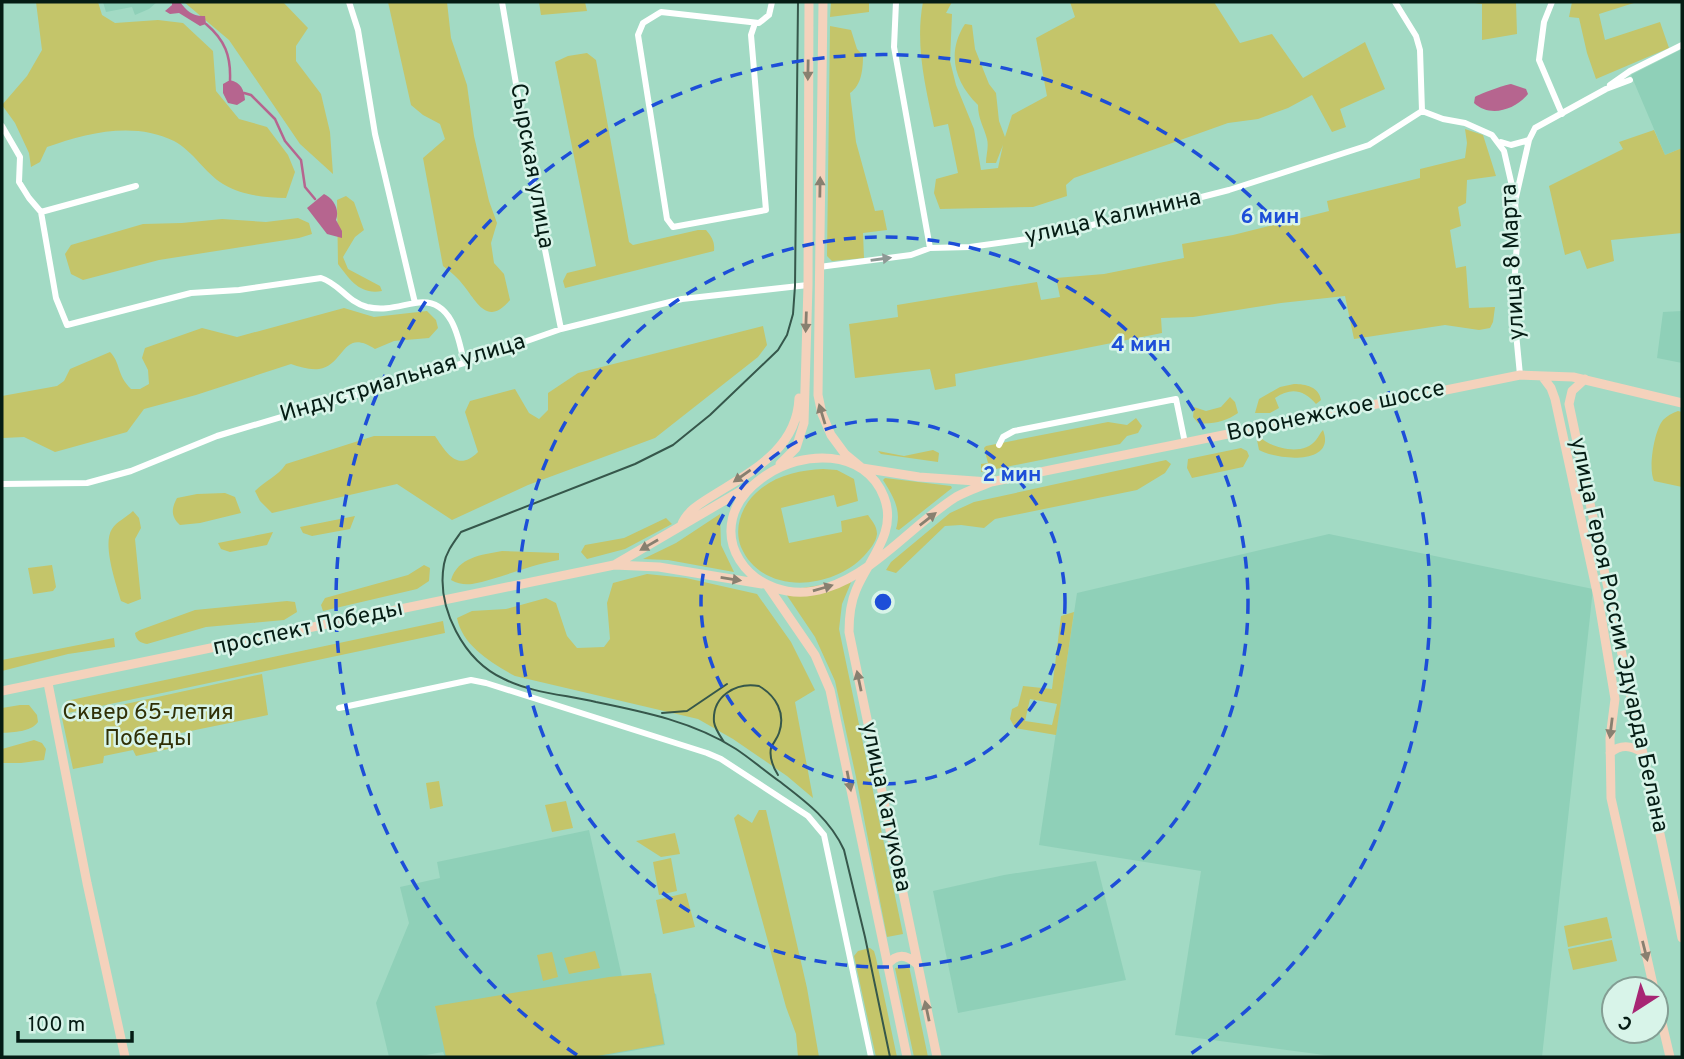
<svg xmlns="http://www.w3.org/2000/svg" width="1684" height="1059" viewBox="0 0 1684 1059" font-family="Overpass,sans-serif">
<style>
.built{fill:#8fd0b8}
.green{fill:#c4c56a;fill-rule:evenodd}
.water{fill:#b6658f}
.lines{fill:none;stroke-linecap:round;stroke-linejoin:round}
.stream{stroke:#b6658f;stroke-width:2.5}
.street{stroke:#fff;stroke-width:6}
.secondary{stroke:#f4d2bc;stroke-width:9}
.tram{stroke:#36574b;stroke-width:2}
.oneway{fill:#888070}
.oneway2{fill:#8e9995}
.ring{fill:none;stroke:#1d4ed8;stroke-width:3.5;stroke-dasharray:12 9}
.labels{text-anchor:middle;dominant-baseline:central;stroke-width:5;stroke-linejoin:round;paint-order:stroke}
.street-label{font-size:23px;fill:#051c14;stroke:#d8f4e9}
.park-label{font-size:23px;fill:#303007;stroke:#d8f4e9}
.centre{fill:#1d4ed8;stroke:#d8f4e9;stroke-width:3.5}
.ring-label{font-size:21px;text-anchor:middle;font-weight:bold;fill:#1d4ed8;stroke:#d8f4e9;stroke-width:5;stroke-linejoin:round;paint-order:stroke}
</style>
<rect width="100%" height="100%" fill="#a2dac4"/>
<path class="built" d="M103 2H157L149 9 135 15 132 7 106 12Z
M1682 49V148L1665 155 1631 75Z
M1682 311V363L1657 358 1663 312Z
M1329 534 1593 589 1542 1057H1339L1175 1035 1201 871 1039 845 1077 593Z
M589 830 622 977 656 994 665 1045 597 1057H445L443 1052 415 1057H389L376 1003 409 923 400 887 440 878 437 862Z
M1096 861 1126 980 958 1013 933 891 1004 875Z"/>
<path class="green" d="M36 2H98L102 15 115 23 158 20 183 23 213 51 216 91 239 119 267 127 288 155 295 172 286 198C264 197 243 196 223 184 205 173 193 151 174 141 134 121 86 133 47 147L40 162 31 167 29 153 15 123 2 105 27 76 42 50Z
M184 2H283L308 28 296 46V61L321 94 330 132 333 174 300 144 229 40Z
M388 2H447L451 38 467 85 474 136 489 201 497 223 491 243 494 263 504 274 510 300C488 326 478 304 464 286 458 278 451 272 443 266L423 158 445 139 440 124 423 115 411 105Z
M539 2H585L587 11 541 15Z
M831 2H869V12L830 17Z
M923 2H952L946 13 952 14 950 61 956 85 974 129 981 170 998 168 1003 145 996 163H986C986 155 989 147 987 139 984 127 978 119 978 105 955 83 946 53 965 24L972 25 975 49 989 84 996 93 999 121 1005 137 1012 115 1047 96 1036 38 1075 17 1070 2H1214L1240 43 1272 34 1303 78 1365 42 1385 89 1340 109 1346 127 1332 132 1312 95 1288 108 1258 119 1228 123 1074 178 1066 185 1067 196 1033 207 940 209 934 193 936 179 958 173 948 124 934 127C925 85 915 44 923 2Z
M1468 2H1516L1517 34 1482 40V4Z
M1572 2H1637L1599 14 1605 40 1660 22 1669 48 1596 79 1587 53 1579 18 1569 17Z
M830 26 851 30 857 49 863 55C863 68 862 85 850 93L856 142 875 211 883 210 887 230 863 233 864 258 832 261 827 256Z
M587 53 596 60 629 242 633 245 698 230H706C712 237 715 242 714 251L565 288 563 281 567 273 596 266 555 62 568 56Z
M1465 129 1483 135 1496 176 1467 180 1466 203 1458 207 1461 226 1450 230 1456 268 1466 266 1469 308 1495 307 1493 322 1490 328 1479 330 1445 325 1354 339 1345 296 1281 303 1193 317 1161 318 1162 333 955 374 956 386 935 390 930 369 855 378 849 324 898 317 897 305 1037 282 1041 300 1060 297 1056 278 1104 274 1184 258 1182 244 1233 235 1329 211 1327 201 1420 178V169L1465 158 1467 143Z
M1654 130 1665 155 1682 148V233L1611 240 1614 261 1587 269 1580 250 1565 255 1549 186 1623 149 1619 142Z
M346 196 354 202 364 230 355 237 343 257 348 269 380 286 382 291C360 295 350 280 338 264L337 200Z
M298 218 309 223 312 234 299 238 159 260 83 280 71 274 65 254 71 245 143 224 182 223 222 219 266 222Z
M344 308 374 317 427 311 436 320 438 328 429 338 394 341 375 349C342 327 345 365 319 369 309 370 300 367 291 364L196 395 144 409 127 432 55 452 24 437 3 438 2 396 57 386 64 381 70 369 110 352C121 363 116 374 131 389H140L149 384 148 370 142 358 145 348 202 328 237 337Z
M763 326 767 345 758 357 655 438 528 485 452 520 397 484 272 513 260 501 255 491C266 480 277 477 286 464L374 436H435C447 454 458 472 478 452L465 412 470 401 515 389 529 413 539 419 548 410V393L578 373Z
M1294 384C1306 384 1319 387 1321 400L1316 404C1304 390 1291 387 1275 398L1279 408 1270 413H1255L1259 399 1280 387Z
M1230 397 1235 402 1238 413C1227 421 1211 425 1198 423L1193 417 1194 407 1206 411 1221 407Z
M1678 411 1682 412V487L1654 481C1648 469 1654 431 1663 420 1667 416 1672 413 1678 411Z
M1136 418 1142 426 1138 433 1127 436 1120 444 981 472V464L988 463 984 448 986 446 1108 422 1127 425Z
M1323 430C1337 466 1276 460 1259 450L1257 440 1262 439C1275 449 1304 456 1316 440 1319 436 1320 433 1323 430Z
M1241 448 1247 451 1249 456 1243 467 1192 478 1187 468 1188 459Z
M933 450 939 453 938 462 881 454 878 451 904 456Z
M1166 460 1171 464 1165 473 1137 490 995 519 984 528 961 525 945 526 896 573 886 570 891 562 950 513 974 502Z
M823 469 837 470 854 479 858 501 837 507 834 495 781 508 789 543 842 532 841 521 868 515C872 521 877 526 877 534 876 543 869 550 864 556 832 590 762 596 741 547 735 532 739 515 748 502 765 478 796 470 823 469Z
M885 478 951 486 952 488 899 530 896 529C902 510 893 496 883 480Z
M225 493 235 497 241 513 200 523 180 525C171 517 171 509 177 498L197 494Z
M133 511 139 518 141 528 135 539 141 599 128 604 121 601C116 584 102 544 112 529 116 522 127 517 133 511Z
M720 514 721 545 734 572 668 560 643 559 676 543Z
M355 516 350 529 312 536 303 533 300 527Z
M666 518 672 524 625 549 587 559 581 552 585 545 624 538Z
M273 532 267 545 230 552 221 549 218 543Z
M502 551 559 553V560C529 565 502 578 472 584 465 585 458 584 451 580 458 557 481 555 502 551Z
M52 565 56 587 53 591 33 594 28 568Z
M424 565 430 568 429 581 417 589 323 611 321 605 325 598 408 575Z
M647 574 686 578 757 594 791 642 815 690 795 702 813 798 787 776 733 739 698 719 515 676C491 663 462 645 457 618L472 611 506 609 546 598 556 603 567 636 577 648 604 647 610 639 607 603 613 583Z
M852 580 842 604 839 629 903 934 887 937 856 777 835 681 815 637 784 591Z
M287 601 295 602 297 612 284 620 206 627 147 644C140 643 136 640 135 633L140 630 195 610Z
M1074 612 1056 735 1015 728 1010 719 1012 709 1018 706 1023 686 1052 689 1061 616ZM1030 699 1057 704 1052 725 1025 721Z
M443 621 445 633 68 713 66 701Z
M114 638 115 647 68 654 2 671V660Z
M262 674 268 715 176 734 177 743 173 748 136 756 133 750 104 756 103 763 73 769 62 718Z
M20 705H29L37 715 38 722C31 732 14 732 2 733V708Z
M34 740 42 743 46 749 44 760 21 763H2V749Z
M439 781 443 806 430 809 426 783Z
M566 801 573 828 552 832 545 805Z
M759 810H766L807 988 819 1057H798L796 1034 786 1007 734 818 738 814 752 823Z
M675 833 680 854 661 857 636 841Z
M671 858 677 891 659 895 653 862Z
M686 893 695 927 663 934 656 900Z
M1607 917 1612 938 1568 947 1564 926Z
M1612 940 1617 961 1573 970 1568 949Z
M870 948 874 951 876 958 897 1057H876L854 956 858 951Z
M595 951 600 968 569 974 564 958Z
M552 952 558 977 543 981 537 955Z
M909 966 928 1057H914L895 968Z
M651 973 664 1044 592 1057H446L435 1006 609 977Z"/>
<path class="water" d="M172 2H180C187 11 193 17 205 16L206 24 200 26 179 13 170 14 165 11 172 5Z
M230 80C241 83 244 89 245 100L237 105 228 103 223 93V84Z
M1511 84 1526 89 1528 94C1515 110 1490 118 1474 103L1475 97C1480 94 1504 85 1511 84Z
M324 194C333 198 340 209 336 220L342 231V238L327 234 307 208Z"/>
<g class="lines">
<path class="stream" d="M206 24C225 40 231 56 230 80
M244 93 251 95 275 119 285 141 301 160 305 187 315 199"/>
<path class="street" d="M349 2 358 30 375 134 415 303
M502 2 541 230 561 329
M896 2 894 47 930 248
M1395 2 1416 36 1420 50 1422 111 1443 119 1465 123 1492 135 1504 151 1515 199 1517 243 1513 302 1520 375
M1552 2 1544 22 1539 60 1562 114
M755 23 751 35 766 210 673 227 667 219 638 35 643 23 661 12 759 23 769 15 772 2
M1610 85 1630 71 1682 45
M2 126 20 157 19 182 29 198 41 212
M1501 142 1511 145 1529 140
M136 186 41 212 56 298 67 325 191 293 239 290 321 278C340 284 346 301 367 307 385 311 398 306 415 303 451 296 459 337 464 363
M1516 197 1529 140 1535 128 1606 89 1630 80
M819 267 911 255 930 248 970 247 1049 236 1229 190 1369 145 1422 111
M999 445 1003 437 1014 431 1176 399 1185 443
M2 484 87 483 131 471 217 436 464 363 561 329 682 299 808 285
M339 708 471 680 486 683 707 753 721 759 808 816 824 835 871 1057"/>
<path class="secondary" d="M823 2 818 395 822 414 831 435 845 454 862 468 919 477 989 482
M1542 376 1551 388 1555 399 1598 597 1615 699 1610 738 1611 798 1654 989
M1585 379 1572 391 1569 404 1682 938
M780 464 796 448 804 423 808 285 809 2
M681 526C686 512 699 504 712 496 750 472 797 450 799 398
M616 564 746 488
M767 585 815 655 830 690 907 1057
M48 683 87 883 125 1057
M2 691 614 565 659 567 762 584
M1610 753C1621 744 1631 745 1643 753
M887 965C897 953 906 954 917 964
M1656 998 1670 1057
M937 1057 849 632C849 617 850 604 856 590 868 560 898 533 884 497 865 448 802 450 765 476 690 527 752 612 826 588 875 573 913 524 956 497 967 491 979 487 991 482L1520 375 1573 377 1682 403"/>
<path class="tram" d="M798 2 795 286 793 314 787 335 778 350 710 415 673 445 635 464 461 532C454 542 446 552 444 564 436 608 464 661 504 679 531 693 567 695 596 702 645 712 694 722 736 749 751 759 765 771 779 781 805 801 830 819 844 850L865 937 890 1057
M662 713 687 711 727 684
M724 742C720 736 715 729 714 722 712 696 736 682 759 686 776 696 786 713 779 733 777 739 773 743 771 748 769 758 773 767 778 775"/>
</g>
<defs><path id="oneway-solid" d="M-6-.8H1V-3.2L6.5 0L1 3.2V.8H-6Z" transform="scale(1.75)"/></defs>
<g class="oneway">
<use href="#oneway-solid" transform="translate(808 70) rotate(91)"/>
<use href="#oneway-solid" transform="translate(820 187) rotate(-89)"/>
<use href="#oneway-solid" transform="translate(806 322) rotate(92)"/>
<use href="#oneway-solid" transform="translate(822 414) rotate(-107)"/>
<use href="#oneway-solid" transform="translate(742 476) rotate(145)"/>
<use href="#oneway-solid" transform="translate(928 519) rotate(-38)"/>
<use href="#oneway-solid" transform="translate(649 545) rotate(150)"/>
<use href="#oneway-solid" transform="translate(731 579) rotate(9)"/>
<use href="#oneway-solid" transform="translate(823 588) rotate(-16)"/>
<use href="#oneway-solid" transform="translate(859 681) rotate(-102)"/>
<use href="#oneway-solid" transform="translate(1611 728) rotate(97)"/>
<use href="#oneway-solid" transform="translate(849 781) rotate(79)"/>
<use href="#oneway-solid" transform="translate(1645 951) rotate(76)"/>
<use href="#oneway-solid" transform="translate(927 1011) rotate(-102)"/>
</g>
<use class="oneway2" href="#oneway-solid" transform="translate(881 259) rotate(-8)"/>
<g class="ring">
<circle cx="883" cy="602" r="182"/>
<circle cx="883" cy="602" r="365"/>
<path d="M577 1055A547 547 0 1 1 1189 1055"/>
</g>
<g class="labels">
<g class="street-label">
<text transform="translate(531 166) rotate(80)">Сырская улица</text>
<text transform="translate(1113 218) rotate(-13)">улица Калинина</text>
<text transform="translate(1514 262) rotate(-93)">улица 8 Марта</text>
<text transform="translate(403 379) rotate(-17)">Индустриальная улица</text>
<text transform="translate(1336 412) rotate(-12)">Воронежское шоссе</text>
<text transform="translate(308 629) rotate(-12)">проспект Победы</text>
<text transform="translate(1618 635) rotate(78)">улица Героя России Эдуарда Белана</text>
<text transform="translate(885 807) rotate(78)">улица Катукова</text>
</g>
<g class="park-label">
<text x="148" y="713">Сквер 65-летия<tspan x="148" dy="26">Победы</tspan></text>
</g>
</g>
<circle cx="883" cy="602" r="10" class="centre"/>
<g class="ring-label">
<text x="1270" y="223">6 мин</text>
<text x="1141" y="351">4 мин</text>
<text x="1012" y="481">2 мин</text>
</g>
<rect width="1684" height="1059" fill="none" stroke="#051c14" stroke-width="7"/>
<g transform="translate(1635 1010) rotate(216)"><circle r="33" fill="#d8f4e9" stroke="#849e94" stroke-width="2"/>
<path d="M0-5L12 26L0 18L-12 26Z" fill="#a72674"/>
<text y="-10" font-size="19" font-weight="bold" text-anchor="middle" fill="#051c14">С</text>
</g>
<path d="M18 1031v10h114v-10" fill="none" stroke="#051c14" stroke-width="3.5"/>
<text x="28" y="1031" font-size="21" fill="#051c14" stroke="#d8f4e9" stroke-width="5" paint-order="stroke">100 m</text>
</svg>
